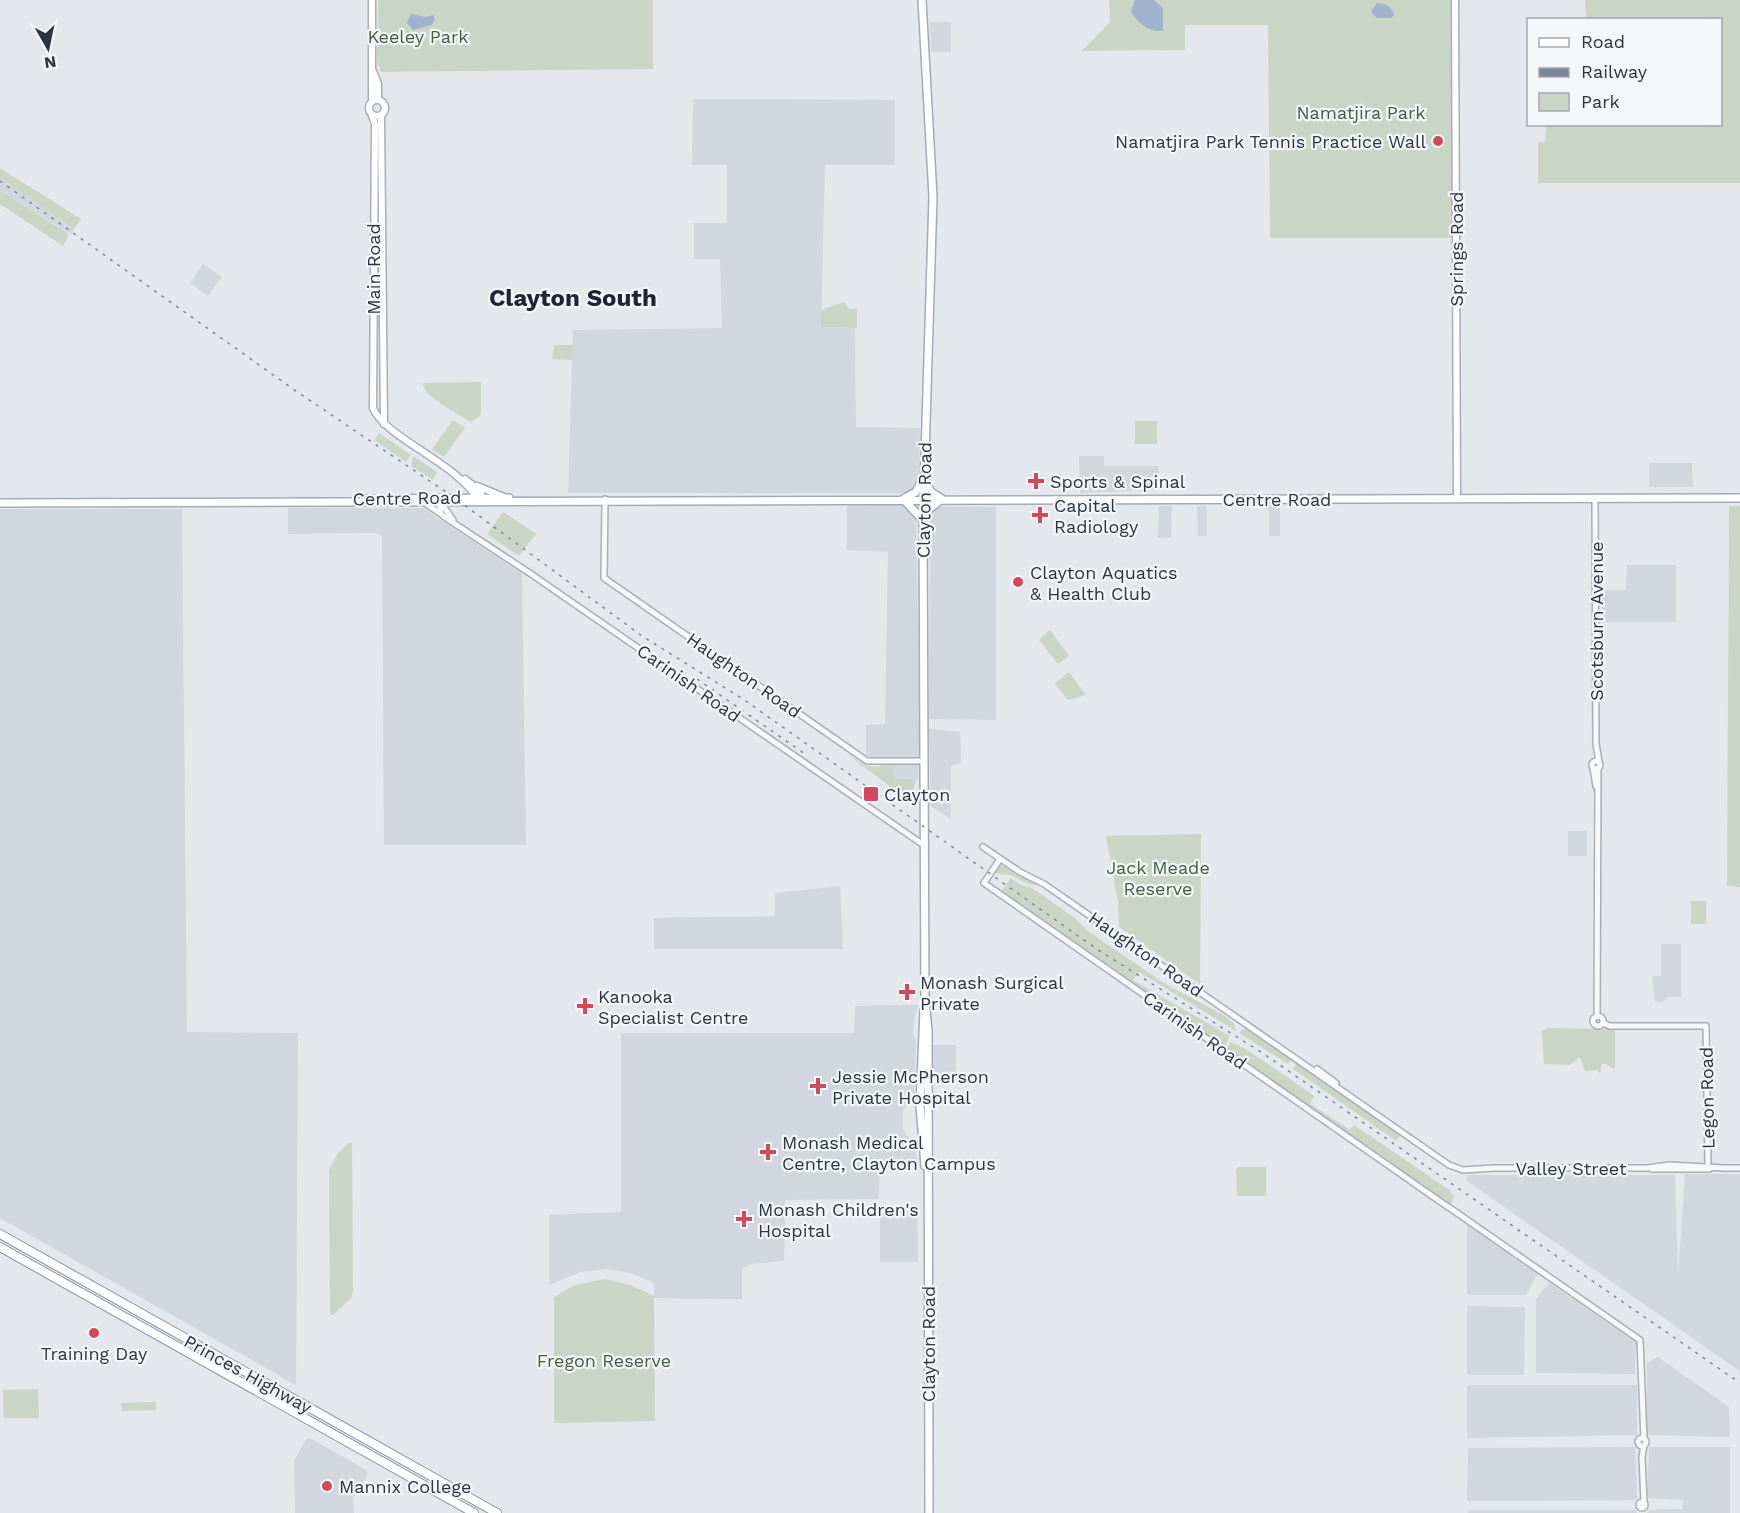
<svg xmlns="http://www.w3.org/2000/svg" width="1740" height="1513" viewBox="0 0 1740 1513" font-family="'Work Sans',sans-serif">
<style>
.built{fill:#d2d6de}
.green{fill:#c9d6c5}
.water{fill:#9fb4cc}
.lines{fill:none;stroke-linecap:round;stroke-linejoin:round}
.tertiary-casing{stroke:#a9aeb7;stroke-width:8}
.secondary-casing{stroke:#a9aeb7;stroke-width:9}
.primary-casing{stroke:#a3abb8;stroke-width:10}
.trunk-casing{stroke:#8b94a3;stroke-width:10}
.tertiary{stroke:#f7f8fa;stroke-width:5}
.secondary{stroke:#fff;stroke-width:6}
.primary{stroke:#fff;stroke-width:7}
.trunk{stroke:#fff;stroke-width:8}
.rail{stroke:#7d8696;stroke-width:1.5;stroke-dasharray:3 6;stroke-linecap:butt}
.poi-dot{fill:#d1495b;stroke:#f4f6f9;stroke-width:2}
.labels{text-anchor:middle;dominant-baseline:central;stroke-width:4.5;stroke-linejoin:round;paint-order:stroke}
.park-label{font-size:18px;fill:#3f6138;stroke:#f4f6f9}
.poi-label{font-size:18px;fill:#2b3445;stroke:#f4f6f9;text-anchor:start}
.street-label{font-size:18px;fill:#2b3445;stroke:#f4f6f9}
.district-label{font-size:24px;font-weight:bold;fill:#1d2536;stroke:#f4f6f9}
</style>
<rect width="100%" height="100%" fill="#e4e7ec"/>
<path class="built" d="M930 22H951V52H931Z
M693 99 895 100V165H825L821 327 855 328 856 427 920 428 919 481 913 489 904 493H568L573 330 722 328 720 259H694V223H727V165H692Z
M0 178 74 229 71 234 0 190Z
M203 264 222 277 208 296 190 283Z
M1079 456H1104V466H1159V490L1080 493Z
M1649 463H1692L1693 487H1649Z
M903 504 907 506 916 518 920 756 917 759 869 757 866 754V725L885 724 888 552 847 550V506Z
M1269 505H1280V536H1269Z
M1159 506H1172L1171 538H1158Z
M1197 506H1207V536H1198Z
M942 507H996V720L929 719 930 517 935 509Z
M288 508H423L522 574 526 845H384L382 536 375 533 288 534Z
M0 509H182L187 1032 298 1033 296 1385 0 1218Z
M1627 565H1676V622H1602V590H1626Z
M929 729 960 732 961 763 951 766V819L931 806Z
M880 764H919L918 779 894 778V767H880Z
M1568 831H1587V856H1568Z
M840 886 843 949H654V918L775 916V893Z
M1661 944H1681V997H1667L1662 1002H1655L1652 976H1661Z
M918 1005 914 1019 913 1034 916 1039 914 1096 911 1104 903 1109V1130L913 1143 919 1165 880 1167 879 1199 785 1200 784 1261 751 1264 742 1269V1299L654 1298V1284L650 1281 631 1273 608 1269 580 1272 549 1285V1215L621 1212V1033H854L855 1006Z
M933 1045H956V1075H933Z
M1685 1174H1740V1371L1467 1181 1466 1175H1675L1678 1276Z
M880 1207 914 1208 917 1211 918 1262H880Z
M1467 1225 1538 1274 1526 1295H1467Z
M1549 1283 1636 1342 1635 1374 1536 1373V1299Z
M1467 1306 1525 1307 1524 1375H1467Z
M1658 1357 1729 1407 1730 1437 1647 1435V1363Z
M1467 1385H1637V1435L1467 1438Z
M310 1438 366 1470 368 1474 353 1498 354 1513H295L294 1461 306 1439Z
M1635 1447 1637 1498 1635 1500 1467 1501 1468 1448Z
M1649 1447H1730V1513H1647L1649 1510 1683 1509V1500L1647 1498Z
M1468 1510H1635L1637 1513H1468Z"/>
<path class="green" d="M378 0H653V69L381 72 377 62Z
M1109 0H1452V238H1270L1268 25H1185V50L1082 51 1110 22Z
M1585 0H1740V183H1538V142H1545L1546 125 1720 124V20L1586 19Z
M0 168 81 219 74 229 0 178Z
M0 190 69 234 63 246 0 204Z
M844 302 849 309H857V328L821 327V310Z
M554 345H573L572 360 552 359Z
M481 382V415L471 422C458 414 423 397 423 383Z
M453 420 465 428 444 457 432 449Z
M1135 421H1157V444H1135Z
M379 433 411 455 406 462 374 440Z
M413 456 437 472 433 480 411 466Z
M1729 506H1740V887L1727 886Z
M503 512 536 534 519 556 487 534Z
M1050 630 1069 656 1058 664 1039 640Z
M1069 672 1086 695 1068 700 1055 683Z
M847 754 867 766 894 767V778L916 779 912 798 908 800Z
M1201 834 1200 984 1119 927 1118 902 1106 836Z
M999 866H1005L1040 884C1022 887 1022 878 1010 875 1003 874 1001 876 995 872Z
M1011 878 1021 885 1032 888 1076 919 1089 932 1164 983 1225 1016 1234 1024 1236 1031 1139 972 1133 980 1230 1036 1224 1048 1001 892Z
M1691 901H1706V924H1691Z
M1243 1024 1292 1058 1288 1064 1239 1033 1245 1028Z
M1547 1028 1615 1029V1070L1606 1064H1602L1600 1074 1598 1070 1585 1071 1580 1057 1569 1065 1544 1064 1542 1031Z
M1231 1042 1246 1049 1314 1096 1310 1104 1350 1130 1354 1125 1451 1191 1449 1192 1455 1196 1451 1201 1453 1203 1449 1204 1226 1049Z
M1297 1061 1402 1134 1396 1141 1293 1069Z
M348 1143H352L353 1291 351 1298 333 1315 330 1314 329 1170 338 1153Z
M1239 1167H1266V1196H1237L1236 1169Z
M605 1279 631 1285 654 1296 655 1421 554 1423V1297L575 1285Z
M38 1389 39 1418H4L3 1390Z
M156 1402V1410L122 1411 121 1403Z"/>
<path class="water" d="M1135 0H1154L1163 8V31C1148 32 1137 23 1131 11Z
M1377 3C1386 4 1392 6 1394 15L1391 18H1377L1371 12Z
M411 14 426 17 433 15 435 19 432 25 413 30 407 23Z"/>
<g class="lines">
<defs>
<path id="tertiary" d="M1595 498 1596 744 1599 762
M443 499 444 507 453 520
M605 499 604 578 867 761H924
M439 500 441 514 446 518 531 574 925 846
M425 503 441 514
M1592 765a4 4 0 1 1 8 0a4 4 0 1 1-8 0Z
M1593 768 1596 786
M983 847 1020 872 1044 884 1449 1165 1463 1170 1494 1168
M1000 859 984 883 1448 1207
M1593 1021a5 5 0 1 1 10 0a5 5 0 1 1-10 0Z
M1597 1017 1598 768
M1603 1023 1610 1026H1706L1708 1167
M1317 1069 1336 1083
M1492 1168H1648L1669 1165 1724 1168
M1721 1168H1740
M1652 1169H1709
M1447 1206 1640 1340 1644 1439
M1638 1442a4 4 0 1 1 8 0a4 4 0 1 1-8 0Z
M1639 1505a3 3 0 1 1 6 0a3 3 0 1 1-6 0Z
M1644 1502 1642 1457 1644 1445"/>
<path id="secondary" d="M1455 0 1457 498
M373 71 378 84V100
M369 108a8 8 0 1 1 16 0a8 8 0 1 1-16 0Z
M372 102V0
M371 113 375 124 373 408C384 437 459 464 478 500
M383 113 381 117 384 424
M465 479 479 490 485 502
M477 486 504 497"/>
<path id="primary" d="M922 0 933 197 923 520 925 1001 928 1030 929 1513
M925 481 931 492 942 499
M905 498 916 492 922 481
M364 499 509 498
M903 499 923 520
M0 503 1740 498
M924 519 928 510 942 499
M924 1010 920 1106 925 1166"/>
<path id="trunk" d="M0 1234 497 1513
M0 1247 474 1513"/>
</defs>
<use href="#tertiary" class="tertiary-casing"/>
<use href="#secondary" class="secondary-casing"/>
<use href="#primary" class="primary-casing"/>
<use href="#trunk" class="trunk-casing"/>
<use href="#tertiary" class="tertiary"/>
<use href="#secondary" class="secondary"/>
<use href="#primary" class="primary"/>
<use href="#trunk" class="trunk"/>
<path class="rail" d="M0 181 293 389 452 496 642 636 743 699 1098 950 1261 1052 1740 1383
M697 679 808 756"/>
</g>
<g class="poi-dot">
<circle cx="1438" cy="141" r="6"/>
<path d="M1033 472h6v6h6v6h-6v6h-6v-6h-6v-6h6z"/>
<path d="M1037 506h6v6h6v6h-6v6h-6v-6h-6v-6h6z"/>
<circle cx="1018" cy="582" r="6"/>
<rect x="863" y="786" width="16" height="16" rx="3"/>
<path d="M904 983h6v6h6v6h-6v6h-6v-6h-6v-6h6z"/>
<path d="M582 997h6v6h6v6h-6v6h-6v-6h-6v-6h6z"/>
<path d="M815 1077h6v6h6v6h-6v6h-6v-6h-6v-6h6z"/>
<path d="M765 1143h6v6h6v6h-6v6h-6v-6h-6v-6h6z"/>
<path d="M741 1210h6v6h6v6h-6v6h-6v-6h-6v-6h6z"/>
<circle cx="94" cy="1333" r="6"/>
<circle cx="327" cy="1486" r="6"/>
</g>
<g class="labels">
<g class="park-label">
<text x="418" y="36">Keeley Park</text>
<text x="1361" y="112">Namatjira Park</text>
<text x="1158" y="867">Jack Meade<tspan x="1158" dy="21">Reserve</tspan></text>
<text x="604" y="1360">Fregon Reserve</text>
</g>
<g class="poi-label">
<text x="1426" y="141" text-anchor="end">Namatjira Park Tennis Practice Wall</text>
<text x="1050" y="481">Sports &amp; Spinal</text>
<text x="1054" y="505">Capital<tspan x="1054" dy="21">Radiology</tspan></text>
<text x="1030" y="572">Clayton Aquatics<tspan x="1030" dy="21">&amp; Health Club</tspan></text>
<text x="884" y="794">Clayton</text>
<text x="920" y="982">Monash Surgical<tspan x="920" dy="21">Private</tspan></text>
<text x="598" y="996">Kanooka<tspan x="598" dy="21">Specialist Centre</tspan></text>
<text x="832" y="1076">Jessie McPherson<tspan x="832" dy="21">Private Hospital</tspan></text>
<text x="782" y="1142">Monash Medical<tspan x="782" dy="21">Centre, Clayton Campus</tspan></text>
<text x="758" y="1209">Monash Children's<tspan x="758" dy="21">Hospital</tspan></text>
<text x="94" y="1353" text-anchor="middle">Training Day</text>
<text x="339" y="1486">Mannix College</text>
</g>
<g class="street-label">
<text transform="translate(1456 249) rotate(-90)">Springs Road</text>
<text transform="translate(373 269) rotate(-90)">Main Road</text>
<text transform="translate(407 498) rotate(-1)">Centre Road</text>
<text x="1277" y="499">Centre Road</text>
<text transform="translate(924 500) rotate(-89)">Clayton Road</text>
<text transform="translate(1596 621) rotate(-90)">Scotsburn Avenue</text>
<text transform="translate(744 675) rotate(35)">Haughton Road</text>
<text transform="translate(689 683) rotate(35)">Carinish Road</text>
<text transform="translate(1146 954) rotate(35)">Haughton Road</text>
<text transform="translate(1195 1030) rotate(35)">Carinish Road</text>
<text transform="translate(1707 1098) rotate(-91)">Legon Road</text>
<text x="1571" y="1168">Valley Street</text>
<text transform="translate(928 1344) rotate(-90)">Clayton Road</text>
<text transform="translate(248 1374) rotate(29)">Princes Highway</text>
</g>
<g class="district-label">
<text x="573" y="298">Clayton South</text>
</g>
</g>
<rect x="1527" y="18" width="195" height="108" fill="#f4f6f9" stroke="#a4a8b1" stroke-width="1.5"/>
<rect x="1539" y="38" width="30" height="9" fill="#ffffff" stroke="#a4a8b1" stroke-width="1.5"/>
<text x="1581" y="48" font-size="18" fill="#2b3445">Road</text>
<rect x="1539" y="68" width="30" height="9" fill="#7d8696" stroke="#a4a8b1" stroke-width="1.5"/>
<text x="1581" y="78" font-size="18" fill="#2b3445">Railway</text>
<rect x="1539" y="93" width="30" height="18" fill="#c9d6c5" stroke="#a4a8b1" stroke-width="1.5"/>
<text x="1581" y="108" font-size="18" fill="#2b3445">Park</text>
<g transform="translate(48 48) rotate(171)" stroke="#f4f6f9" stroke-width="4.5" paint-order="stroke">
<path d="M0-4.5L10 22L0 15L-10 22Z" fill="#2b3445"/>
<text y="-9" font-size="16" font-weight="bold" text-anchor="middle" fill="#2b3445">N</text>
</g>
</svg>
